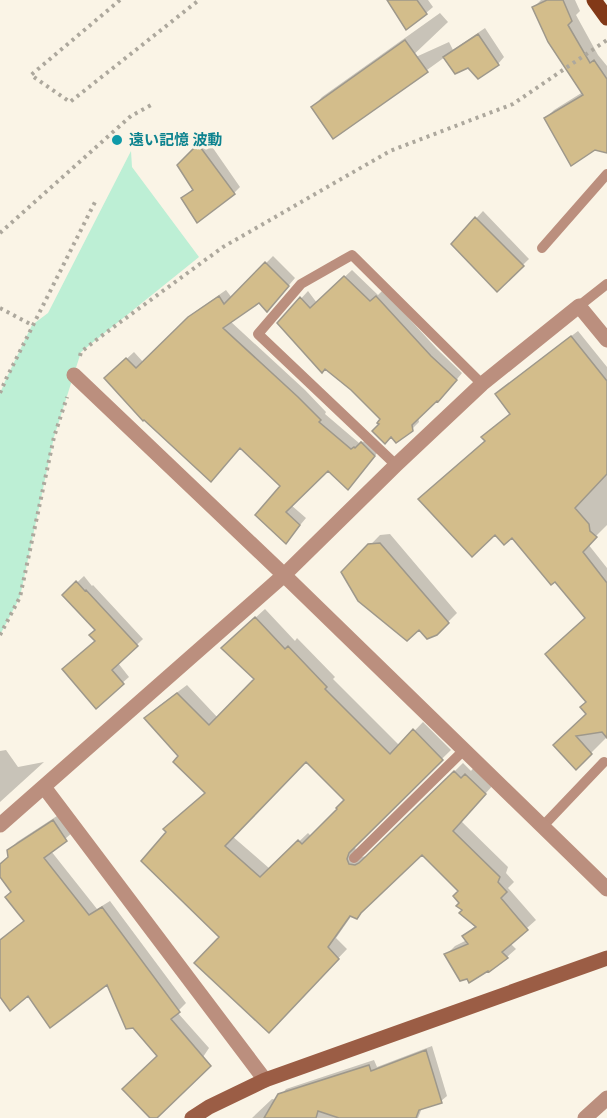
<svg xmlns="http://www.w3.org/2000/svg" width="607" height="1118" viewBox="0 0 607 1118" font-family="'DM Sans','Noto Sans JP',sans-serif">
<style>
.green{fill:#bdefd5}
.shadow{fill:#0003;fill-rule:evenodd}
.building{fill:#d3bd8b;stroke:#9e988b;stroke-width:1.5;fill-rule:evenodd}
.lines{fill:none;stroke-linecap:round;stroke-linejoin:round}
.path{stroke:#ada89d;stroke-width:4;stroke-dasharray:3 4.5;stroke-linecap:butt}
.lane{stroke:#bb8f7e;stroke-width:10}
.street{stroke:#bb8f7e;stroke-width:15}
.secondary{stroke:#9b5d45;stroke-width:15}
.primary{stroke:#823918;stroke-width:15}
.culture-dot{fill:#0f9aa8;stroke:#faf4e6;stroke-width:2}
.labels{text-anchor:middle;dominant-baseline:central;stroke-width:6;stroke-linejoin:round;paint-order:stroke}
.culture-label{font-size:15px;font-weight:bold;fill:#0d838f;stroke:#faf4e6;text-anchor:start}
</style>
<rect width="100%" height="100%" fill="#faf4e6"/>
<path class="green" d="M131 151 132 167 199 257 81 352 54 437 20 597 0 635V393L6 379 32 325 48 313Z"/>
<path class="shadow" d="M389 0H428L433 7 426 13Z
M541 0H575L580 11 576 15 598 55 607 66V146L546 118 554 110 583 92 534 7Z
M440 13 448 22 407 61 449 42 453 50 485 28 504 57 498 64 469 66 445 57 334 137 313 107 322 97Z
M206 138 240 187 234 193 183 198 194 188 179 165Z
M483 211 529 259 497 290 453 244Z
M273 256 295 278 274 303 259 301 230 321 305 390 326 412 325 414 359 443 361 441 363 442 369 437 381 448 355 481 328 469 291 505 306 518 286 542 282 486 240 446 106 378 134 352 144 363 196 311 226 290 232 298Z
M352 270 378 295 383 290 437 349 462 373 445 394 418 417 419 422 412 429 380 425 382 419 352 389 279 323 308 291 317 303Z
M578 331 607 367V525L588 544 607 568V737L576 768 555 745 588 714 587 618 487 441 512 413 497 394 503 388Z
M390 534 457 613 436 634 419 628 343 573 380 535Z
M84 576 92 586 93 585 143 639 118 663 129 677 96 706 97 629 64 595Z
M265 609 295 641 297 638 335 677 333 679 400 746 423 722 451 750 357 842 355 847 357 854 362 857 370 855 463 763 471 771 475 766 494 784 461 821 508 867 506 873 514 882 508 888 536 920 510 943 516 949 507 957 446 955 455 946 467 940 464 936 476 925 461 903 460 891 422 853 352 915 336 938 347 949 269 1031 221 937 206 792 180 757 146 718 155 709 187 685 218 718 256 679 232 639ZM306 760 346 800 311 836 308 833 270 869 232 836Z
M6 750 18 767 44 762 0 802V751Z
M60 814 73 832 51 851 97 909 110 901 186 1003 177 1012 209 1048 177 1096 154 1118H152L159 1056 108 982 28 994H0V940L25 920 13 891 0 875V865L10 856V850L17 842Z
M432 1046 447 1096 441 1101 422 1108 418 1118H252L272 1099 277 1100 286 1089 374 1060 377 1067Z"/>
<path class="building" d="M387 0H417L427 14 406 30Z
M547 0H563L572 21 568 25 590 63 594 60 607 79V153L595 150 571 166 544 118 583 95 548 42 532 7Z
M478 34 499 65 478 79 468 68 455 74 443 57Z
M405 40 428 72 333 139 311 107Z
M198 144 235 194 197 223 181 198 193 190 177 165Z
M475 217 524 266 497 292 451 244Z
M265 262 289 286 267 312 259 303 223 328 298 397 321 420 319 422 351 449 354 447 355 448 361 442 375 456 348 490 328 471 286 512 300 525 286 544 255 515 280 486 240 448 211 482 144 420 143 421 104 378 126 358 136 368 188 317 219 296 224 304Z
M344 276 370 301 376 296 431 356 457 380 438 402 437 401 412 425 413 431 396 443 391 437 385 444 372 431 379 424 377 423 380 419 351 390 325 369 322 373 277 323 300 297 310 308Z
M571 336 607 381V474L575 508 589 524 590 531 597 537 583 552 607 583V738L602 732 576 736 592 754 576 770 553 745 586 714 580 707 586 702 545 654 585 618 555 582 551 585 512 538 504 545 495 535 472 557 418 499 485 441 481 437 510 414 495 394Z
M380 543 449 623 437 635 427 639 419 630 407 641 358 601 341 572 368 544Z
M76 581 85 591 86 590 138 646 112 670 124 684 96 709 62 669 95 641 89 635 95 630 62 595Z
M255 617 285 649 288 646 327 687 325 689 390 754 413 729 443 760 349 853 347 859 349 864 355 865 359 863 454 771 461 778 465 774 486 794 453 831 500 877 498 882 507 892 501 898 528 930 502 952 508 958 489 972 488 971 469 983 467 979 460 981 444 954 468 944 462 936 476 927 459 913 462 910 456 906 459 903 453 896 458 891 422 855 361 913 357 919 350 916 328 947 339 959 269 1033 194 963 219 937 141 861 166 832 163 829 205 793 173 762 178 756 144 718 177 693 209 725 254 679 221 648ZM306 762 344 800 336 808 337 809 302 844 298 840 260 877 225 846Z
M53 820 67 841 44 858 89 915 102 907 180 1012 171 1019 211 1066 157 1118H150L122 1089 157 1056 133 1028 126 1029 107 985 50 1028 28 996 10 1011 0 997V940L24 921 5 897 11 892 0 877V864L8 857 7 850Z
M426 1050 442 1103 419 1110 416 1118H339L318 1111 316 1118H264L278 1094 369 1065 371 1071Z"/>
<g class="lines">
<path class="path" d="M120 0 31 75 70 102 199 0
M0 233 131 116 153 104
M0 308 32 325
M80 356 81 352 100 337 223 247 390 151 513 104 607 40
M0 393 6 379 96 200
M0 635 20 597 54 437 67 397"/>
<path class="lane" d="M542 248 607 174
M579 306 607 284
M396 465 258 334 301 284 352 255 482 384
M543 826 604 762
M354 858 464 750"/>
<path class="street" d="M74 375 284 575 607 889
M44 787 265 1080
M0 825 284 575 396 465 482 384 579 306 607 340
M585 1118 607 1098"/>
<path class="secondary" d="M192 1118 209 1107 265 1080 607 958"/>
<path class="primary" d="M594 0 607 18"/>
</g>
<circle class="culture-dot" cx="117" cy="140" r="6"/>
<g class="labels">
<g class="culture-label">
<text x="129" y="140">遠い記憶 波動</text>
</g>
</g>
</svg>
